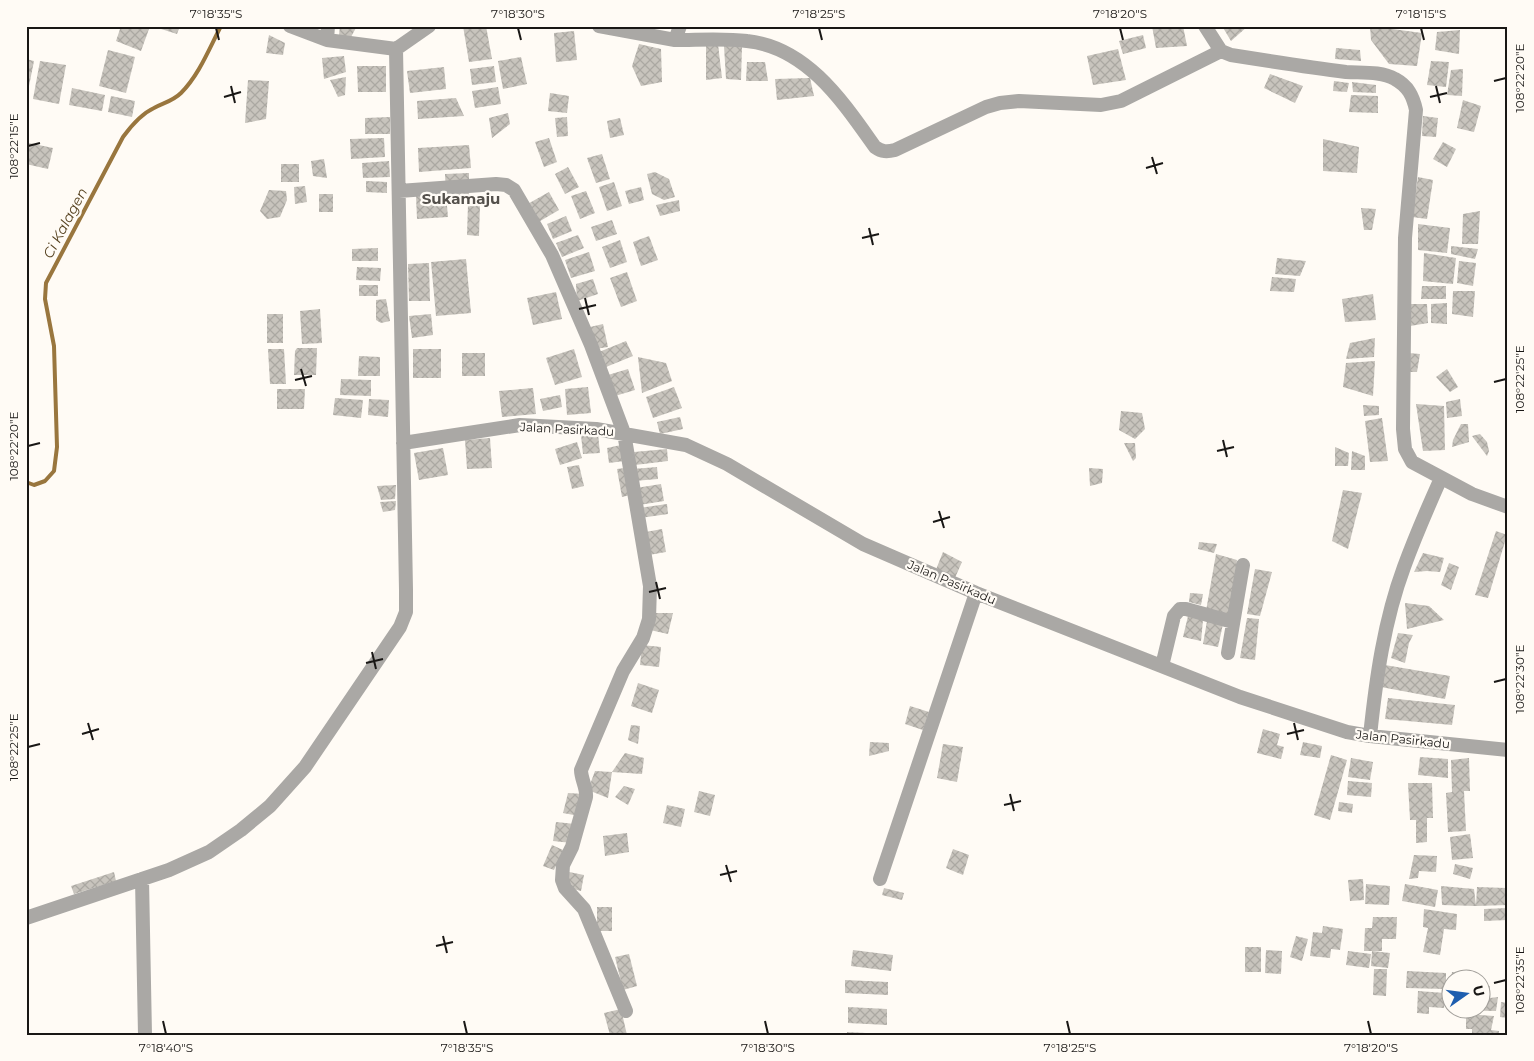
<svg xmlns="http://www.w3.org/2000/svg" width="1534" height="1061" viewBox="0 0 1534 1061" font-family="Montserrat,sans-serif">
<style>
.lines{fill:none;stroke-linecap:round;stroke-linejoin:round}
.stream{stroke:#99763e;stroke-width:4}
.building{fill:url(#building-cross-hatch)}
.minor{stroke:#aaa8a5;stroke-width:14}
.ticks{fill:none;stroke:#191715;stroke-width:2}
.labels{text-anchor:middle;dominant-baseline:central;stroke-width:4.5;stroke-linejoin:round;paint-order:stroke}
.street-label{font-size:12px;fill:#191715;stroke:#fffbf5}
.water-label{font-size:14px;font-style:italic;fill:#55401e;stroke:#fffbf5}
.quarter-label{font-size:15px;font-weight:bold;fill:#54504b;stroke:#fffbf5}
.neatline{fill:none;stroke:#191715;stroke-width:2}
.ticks-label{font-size:12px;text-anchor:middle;fill:#191715}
</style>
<defs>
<pattern id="building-cross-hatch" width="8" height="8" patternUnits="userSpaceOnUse" patternTransform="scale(1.25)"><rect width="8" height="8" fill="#c8c4bd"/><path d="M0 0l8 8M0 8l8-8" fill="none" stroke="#aba8a2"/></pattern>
</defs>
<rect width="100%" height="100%" fill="#fffbf5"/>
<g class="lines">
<path class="stream" d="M26 482 34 485 45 481 54 471 57 447 54 346 45 299 46 283 123 137C131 126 141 114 154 108 163 103 173 101 181 93 199 75 209 49 221 26"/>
</g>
<path class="building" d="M121 26H142L149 29 141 51 116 41Z
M159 26H180L177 34 158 28Z
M340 26H357L351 37 339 35Z
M463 26H486L492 59 469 62Z
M1152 26H1183L1187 46 1156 48Z
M1222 26H1248L1231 41Z
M1370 26 1422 33 1417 66 1389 64 1371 40Z
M1460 30 1459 54 1435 50 1437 32Z
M574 31 577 60 556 62 554 33Z
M269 35 285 43 283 55 266 53Z
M1143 35 1146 48 1123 54 1119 41Z
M639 44 661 49 662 82 641 86 632 66Z
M706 44H718L722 78 706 80Z
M724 46H742L741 80 726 79Z
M1336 48 1360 50 1361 61 1335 59Z
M1118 49 1126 80 1093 85 1087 56Z
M108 50 135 57 126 93 99 86Z
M344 56 346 72 324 79 322 58Z
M521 57 527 84 503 89 498 61Z
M26 59 34 61 27 96H26Z
M40 61 66 65 59 104 33 99Z
M1431 61 1449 62 1446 87 1427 85Z
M747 62H765L768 81H746Z
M357 66H386V92H358Z
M494 66 496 82 472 85 470 69Z
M444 67 446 89 410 93 407 71Z
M1463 69 1462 96 1447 95 1451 70Z
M1270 74 1303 86 1295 103 1264 88Z
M346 77 345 95 338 97 330 80Z
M810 78 814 96 777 100 775 79Z
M248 80 269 81 266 119 245 123Z
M1334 81 1349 83 1347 92 1333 91Z
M1352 82 1376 85V93L1353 92Z
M498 87 501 104 475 108 472 91Z
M72 88 105 95 102 111 69 105Z
M550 93 569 96 567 113 548 111Z
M1351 95 1378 96V113L1349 112Z
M111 96 135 101 132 117 108 112Z
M456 98 464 116 418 119 417 101Z
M1463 100 1481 106 1474 132 1457 128Z
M508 113 510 124 492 138 489 118Z
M1423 116 1438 118 1436 137 1422 136Z
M390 117V134H365V118Z
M567 117 568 136 557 137 555 118Z
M620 118 624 135 610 138 607 121Z
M384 138 385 157 351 159 350 139Z
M549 138 557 162 544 167 535 142Z
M1323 139 1359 147 1357 173 1323 171Z
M1443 142 1456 149 1447 167 1433 159Z
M29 143 53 148 48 169 26 164Z
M469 145 471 168 419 172 418 148Z
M602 154 610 179 596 183 587 158Z
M324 159 327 178 313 176 311 161Z
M389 161 390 177 363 178 362 163Z
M281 164H299V182H281Z
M568 167 579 187 565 194 555 174Z
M655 172 669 179 675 197 664 200 652 194 647 174Z
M469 173V195H446L445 174Z
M1418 177 1433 180 1427 219 1412 217Z
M366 181 387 182V193L366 192Z
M614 182 622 206 607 211 599 187Z
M305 186 307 202 295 204 294 187Z
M641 187 644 200 629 204 625 191Z
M269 190 286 191 287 200 280 217 267 219 260 211Z
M586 191 595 213 580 219 571 196Z
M549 192 559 210 535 224 524 206Z
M319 194H333V212H319Z
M446 195 448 217 417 219 416 196Z
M679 200 680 211 660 216 656 205Z
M468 204 480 205 479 236 467 235Z
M1361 208 1376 209 1372 230H1364Z
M1480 211 1478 244H1462L1463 214Z
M566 216 572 231 553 239 547 224Z
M612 220 617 234 596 241 591 227Z
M1418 224 1450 228 1447 253 1418 250Z
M578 235 584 248 562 257 556 243Z
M649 236 658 260 641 266 633 242Z
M620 240 627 262 610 268 602 247Z
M1451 246 1478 249 1475 259 1451 254Z
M378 248V261H352V249Z
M589 252 595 271 571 278 565 260Z
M1424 253 1456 258 1453 284 1423 281Z
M1277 258 1306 261 1300 276 1275 274Z
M466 259 471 313 436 316 431 262Z
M1459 261 1476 263 1473 286 1457 283Z
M429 263 430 301H409L408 264Z
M357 267 381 268 380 281 356 280Z
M627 272 637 301 621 307 610 278Z
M1272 277 1296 279 1294 292 1270 291Z
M593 279 598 294 577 301 576 284Z
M359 285H378V296H359Z
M1422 286H1446V299H1421Z
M1453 291H1475L1473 317 1452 314Z
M556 292 562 319 533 325 527 298Z
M1373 294 1376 320 1345 322 1342 299Z
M386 299 390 321 381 323 376 320V300Z
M1447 303V324L1431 323V304Z
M1411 304H1427L1428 323 1410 326Z
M320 309 322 343 302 344 300 311Z
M267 314H283V343H267Z
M431 314 433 335 412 338 409 316Z
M603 324 608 347 595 349 590 327Z
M1375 338 1374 357 1346 359 1350 343Z
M626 341 633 356 606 367 599 352Z
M297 348H317L316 375H294L295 351Z
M268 349H284L286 384H270Z
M413 349H441V378H413Z
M574 349 582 377 555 385 546 358Z
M462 353H485V376H462Z
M1408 353 1420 354 1417 372H1407Z
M359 356 380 357V376H358Z
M638 357 666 363 672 381 642 393Z
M1375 361 1373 396 1343 387 1346 363Z
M628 369 635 390 615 396 608 375Z
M1447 369 1458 387 1450 392 1436 377Z
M341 379 371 380V396L340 395Z
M588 387 591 413 567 415 565 389Z
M674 387 682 408 653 418 646 397Z
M533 388 536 414 502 417 499 391Z
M277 389H305L304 409H277Z
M560 395 562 407 543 411 540 399Z
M335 398 363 400 361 418 333 415Z
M369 399 389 400 388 417 368 415Z
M1460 399 1462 416 1447 418 1446 402Z
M1416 404 1444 406 1445 450 1423 451Z
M1363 405 1379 406V415L1364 416Z
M1121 411 1142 413 1145 429 1135 439 1119 430Z
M680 417 683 429 660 434 657 422Z
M1382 418 1388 461 1370 462 1365 421Z
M1461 424H1468L1469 442 1452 447 1453 440Z
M598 434 600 453 583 454 581 435Z
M1480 434 1487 442 1489 451 1487 456 1472 436Z
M490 438 492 468 467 469 465 440Z
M577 442 582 458 560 465 555 449Z
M1124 443H1135L1136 458 1133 461Z
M621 445 624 461 609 463 607 448Z
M1335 447 1349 453 1348 466H1335Z
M443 448 448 475 419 480 414 453Z
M667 449 668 461 635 465 634 452Z
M1352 451 1365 456V470H1351Z
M579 465 584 486 572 489 567 467Z
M657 467 658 479 634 481 633 469Z
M625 468 630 495 622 497 617 469Z
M1089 468 1103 469 1102 483 1090 486Z
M661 484 664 501 639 505 636 488Z
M396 485 395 499 381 500 377 486Z
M1343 490 1362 493 1348 549 1332 541Z
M396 501 395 510 383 512 380 502Z
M667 504 668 514 640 518 639 508Z
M662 529 666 552 649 555 646 532Z
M1496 531 1507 535 1488 598 1475 595Z
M1199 542 1217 544 1214 553 1198 549Z
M943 552 962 562 954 580 935 572Z
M1423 553 1444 558 1440 572 1427 571 1414 572Z
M1216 554 1237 560 1229 616 1206 611Z
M1449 563 1459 567 1451 590 1441 585Z
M1255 569 1272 572 1260 616 1247 614Z
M1190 593 1203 594 1201 605 1189 602Z
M1405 603 1429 606 1444 620 1407 629Z
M654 613H673L668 634 650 630Z
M1188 616 1203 620 1201 641 1183 637Z
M1247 618 1259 619 1255 660 1240 658Z
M1207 621 1223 624 1218 647 1203 644Z
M1398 633 1413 635 1409 643 1405 663 1391 658Z
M642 645 661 647 659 667 640 665Z
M1385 665 1450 676 1445 699 1381 687Z
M638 683 659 690 652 713 631 706Z
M1388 698 1455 705 1452 725 1385 719Z
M910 706 929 712 923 730 905 724Z
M631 725 640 726 638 744 628 740Z
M1263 729 1280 734 1277 745 1284 747 1281 759 1257 753Z
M870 742 889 743V751L869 756Z
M1303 742 1322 746 1320 758 1300 755Z
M943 744 963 747 957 782 937 778Z
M625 753 644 758 642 774 612 772 608 798 588 790 595 771 612 772Z
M1331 755 1347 760 1330 820 1314 815Z
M1420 757 1448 759V778L1418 775Z
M1351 758 1373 762 1370 780 1348 777Z
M1469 758 1470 791H1464L1466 831 1448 832 1446 793 1452 792 1451 760Z
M1348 781 1372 783 1371 797 1347 795Z
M1408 783H1432L1433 818H1427V842L1416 843V820H1410Z
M624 786 635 789 628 805 615 797Z
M699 791 715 795 710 816 694 812Z
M568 793 584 794 579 816 563 813Z
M1339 802 1353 804 1352 813 1338 811Z
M667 805 685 809 681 827 663 823Z
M556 822 575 824 572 843 553 841Z
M627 833 629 852 605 856 603 836Z
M1470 834 1473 858 1452 860 1450 837Z
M552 845 563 850 554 870 543 866Z
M953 849 969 855 963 875 946 868Z
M1414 855 1437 856 1436 872 1419 871 1418 878 1409 879Z
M1455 864 1473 868 1470 879 1453 874Z
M114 872 116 881 74 894 71 886Z
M569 872 584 875 581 891 566 887Z
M1363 879 1364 900 1350 901 1348 880Z
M1366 884 1390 886 1389 905 1365 904Z
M1405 884 1438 890 1435 907 1402 901Z
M1441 886 1474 889 1476 906 1442 905Z
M1477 887 1506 888 1508 905 1476 906Z
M884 888 904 893 902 900 882 895Z
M597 907H612V931H597Z
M1508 908V920L1484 921V909Z
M1424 909 1457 914 1456 930 1444 929 1440 955 1423 952 1428 928 1423 927Z
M1373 917H1397L1396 939H1382V951H1364L1365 928H1372Z
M1323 926 1343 929 1340 950 1331 949 1330 958 1310 956 1313 932 1322 933Z
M1296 936 1308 939 1302 961 1290 957Z
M1245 947H1261V972H1245Z
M853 950 893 955 891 971 851 966Z
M1266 950 1282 951 1281 974 1265 973Z
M1348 951 1371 954 1369 968 1346 965Z
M1372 951 1390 953 1388 968 1371 966Z
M629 954 637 986 623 990 615 957Z
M1374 969H1387L1386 996 1373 995Z
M1407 971 1446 973V989L1406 988Z
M1452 972 1474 974V978L1451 979Z
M845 980 888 982V995L845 993Z
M1450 985 1452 1008H1482V985L1490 986V998L1498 997 1496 1011 1447 1010Z
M1418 991 1445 993 1444 1008 1429 1007V1014L1417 1013Z
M1501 1002 1508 1003V1018L1500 1017Z
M848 1007 887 1009V1025L848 1023Z
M621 1009 627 1035H610L604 1013Z
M1466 1014 1494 1016 1491 1030 1499 1031V1035H1472V1029H1466Z
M847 1032 866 1033V1035H847Z"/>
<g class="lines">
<path class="minor" d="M290 26 327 40 396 49 429 26
M599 26 675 40 680 26
M1205 26 1221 51 1231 55C1269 61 1307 67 1346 72 1362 73 1381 71 1395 79 1408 86 1413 96 1416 110L1405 238 1403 429 1405 449 1412 462 1472 494 1508 507
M327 40 328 26
M675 40C698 40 724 38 747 41 807 47 843 102 875 147 882 152 887 152 895 150L986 107 1000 103 1019 101 1101 105 1121 101 1221 51
M399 191 496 184 506 185 514 190 552 255 591 345 624 433 650 586 649 619 643 638 623 671 581 770C581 779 587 788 586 797L572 847 563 865 562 880 565 888 584 909 626 1011
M403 443 520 425 596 429 686 445 727 464 863 544 976 593 1240 697 1347 732 1370 736 1508 750
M1228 653 1243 565
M1162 666 1174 616 1180 609H1186L1233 622
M1370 736C1376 679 1384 621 1404 567 1415 537 1428 507 1441 478
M142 879 145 1035
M880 879 976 593
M26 918 169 870 209 852 241 830 270 806 305 767 400 627 406 612V590L396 49"/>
</g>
<path class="ticks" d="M216 28 219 40M518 28 521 40M819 28 822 40M1120 28 1123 40M1421 28 1424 40M1494 81 1506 78M231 86 235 103M1436 86 1440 103M224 97 241 92M1430 97 1447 93M28 146 40 143M1152 157 1157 174M1146 168 1163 163M869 228 873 245M862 238 879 234M585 298 589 315M579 309 596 305M301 369 306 386M295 380 312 376M1494 382 1506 379M1223 440 1227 457M28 446 40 443M1217 451 1234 447M939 511 944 528M933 522 950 517M656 582 660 599M649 592 666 588M372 652 376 669M366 663 383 659M1494 682 1506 679M88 723 93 740M1294 723 1298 740M82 734 99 729M1287 734 1304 730M28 747 40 744M1010 794 1014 811M1004 805 1021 801M726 865 731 882M720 875 737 871M443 936 447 953M436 946 453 942M1494 983 1506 980M163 1021 166 1034M464 1021 467 1034M765 1021 768 1034M1067 1021 1070 1034M1368 1021 1371 1034"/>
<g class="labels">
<g class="street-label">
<text transform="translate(567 429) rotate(3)">Jalan Pasirkadu</text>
<text transform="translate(952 582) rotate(23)">Jalan Pasirkadu</text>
<text transform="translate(1403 739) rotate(6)">Jalan Pasirkadu</text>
</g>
<g class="water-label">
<text transform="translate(65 223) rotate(-62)">Ci Kalagen</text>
</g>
<g class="quarter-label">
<text x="461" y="198">Sukamaju</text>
</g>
</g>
<rect width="1534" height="1061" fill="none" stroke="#fffbf5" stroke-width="55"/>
<g transform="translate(1466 994) rotate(76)"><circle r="24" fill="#fffbf5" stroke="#a3a09b"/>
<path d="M0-4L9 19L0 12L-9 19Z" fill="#1e5eaf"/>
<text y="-8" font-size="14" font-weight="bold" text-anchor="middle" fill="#191715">U</text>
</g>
<rect x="28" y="28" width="1478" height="1006" class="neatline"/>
<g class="ticks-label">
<text x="216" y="18">7°18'35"S</text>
<text x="518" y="18">7°18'30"S</text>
<text x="819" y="18">7°18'25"S</text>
<text x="1120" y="18">7°18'20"S</text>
<text x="1421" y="18">7°18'15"S</text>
<text transform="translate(1520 78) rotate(-90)" y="4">108°22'20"E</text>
<text transform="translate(14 146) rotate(-90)" y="4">108°22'15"E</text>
<text transform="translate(1520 379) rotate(-90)" y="4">108°22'25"E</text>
<text transform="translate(14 446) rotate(-90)" y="4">108°22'20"E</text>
<text transform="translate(1520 679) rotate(-90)" y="4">108°22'30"E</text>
<text transform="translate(14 747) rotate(-90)" y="4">108°22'25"E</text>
<text transform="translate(1520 980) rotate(-90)" y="4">108°22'35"E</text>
<text x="166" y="1052">7°18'40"S</text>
<text x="467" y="1052">7°18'35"S</text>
<text x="768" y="1052">7°18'30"S</text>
<text x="1070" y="1052">7°18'25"S</text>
<text x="1371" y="1052">7°18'20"S</text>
</g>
</svg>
